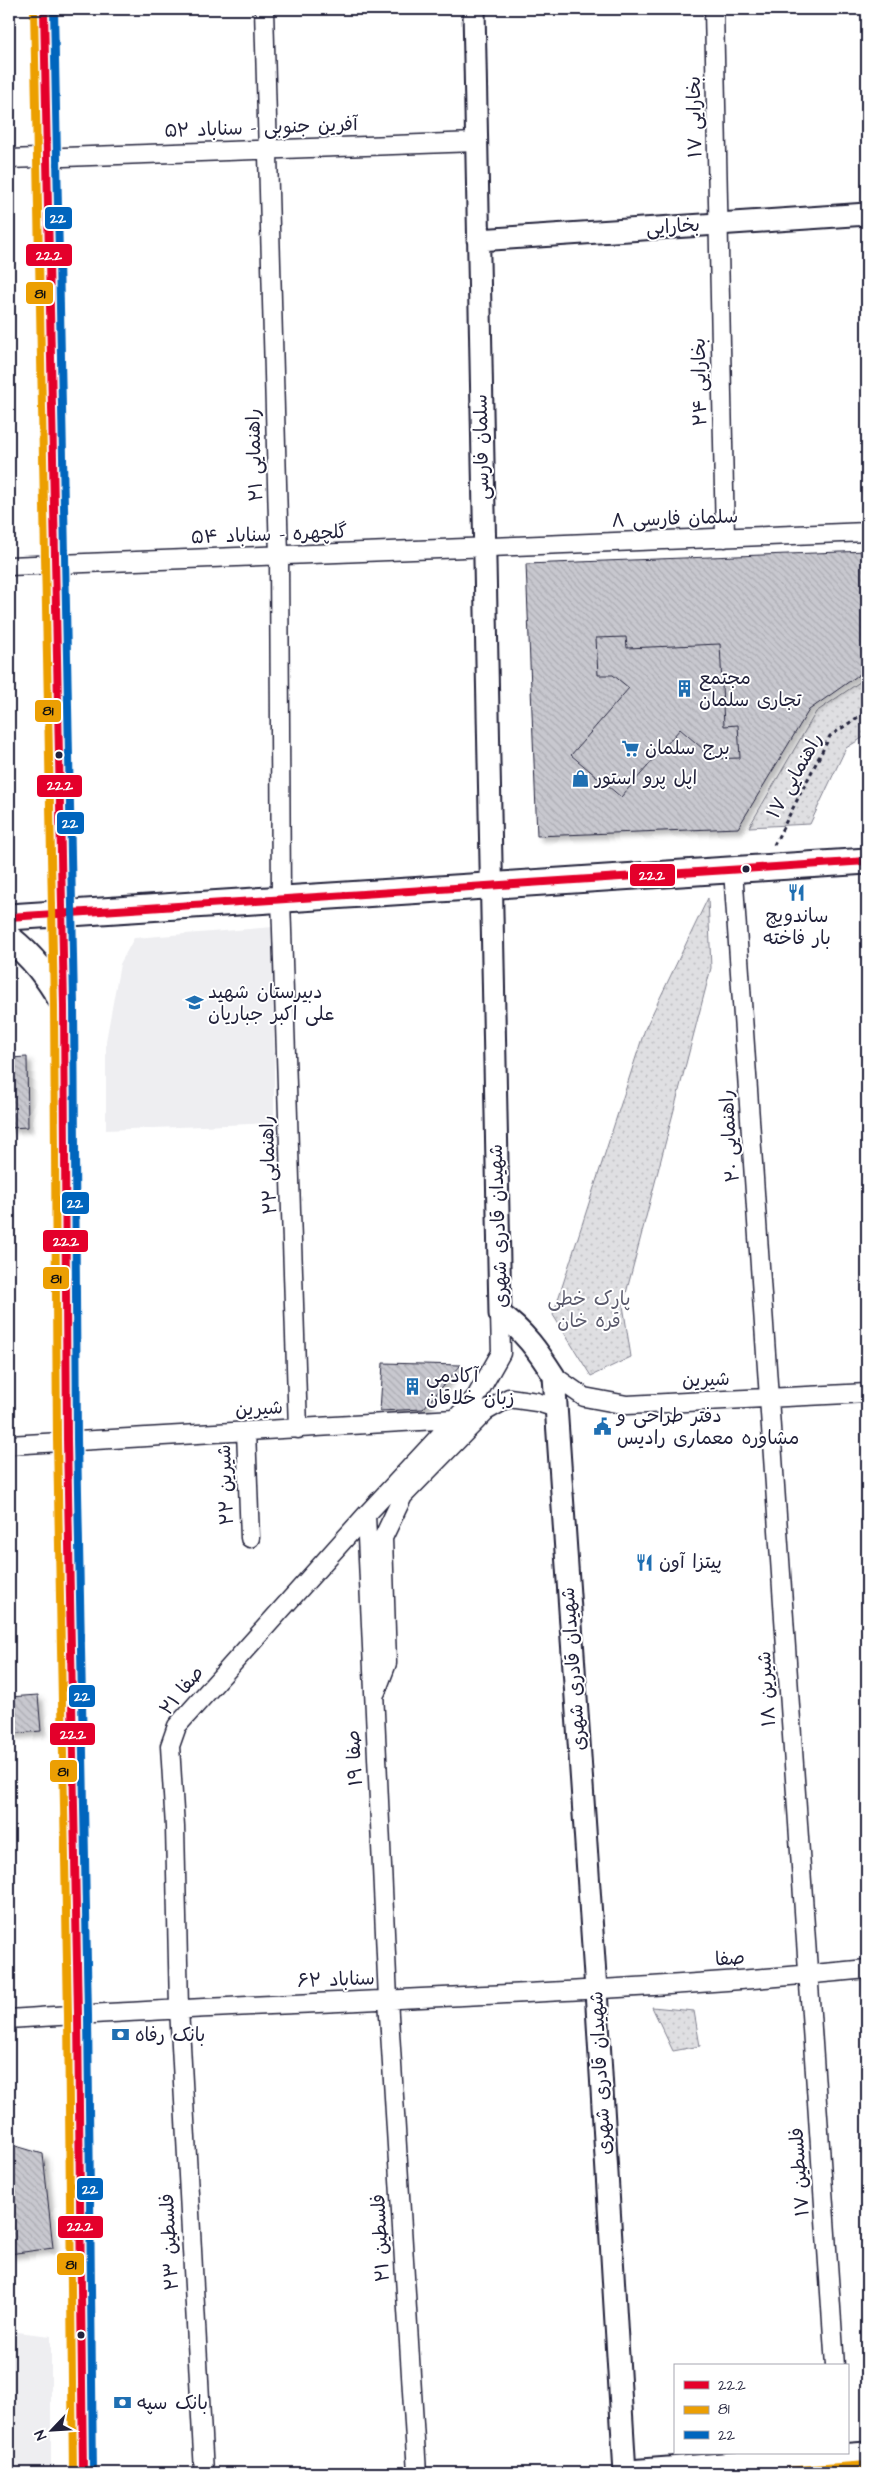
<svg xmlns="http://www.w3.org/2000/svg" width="876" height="2482" viewBox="0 0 876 2482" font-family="'Architects Daughter','Playpen Sans Arabic',sans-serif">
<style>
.built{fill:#eeeef1}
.park{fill:url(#park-dots);stroke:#80808e}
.building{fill:url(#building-back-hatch);stroke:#22223b;filter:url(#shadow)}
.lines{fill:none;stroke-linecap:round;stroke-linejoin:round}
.minor-casing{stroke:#22223b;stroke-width:21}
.tertiary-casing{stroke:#22223b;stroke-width:25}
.secondary-casing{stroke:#22223b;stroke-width:29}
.path{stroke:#22223b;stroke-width:3;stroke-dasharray:4 4;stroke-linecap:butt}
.minor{stroke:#fff;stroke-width:18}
.tertiary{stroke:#fff;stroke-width:21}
.secondary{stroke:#fff;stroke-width:25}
.bus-1-casing{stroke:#fff;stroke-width:11}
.bus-2-casing{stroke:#fff;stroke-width:11}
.bus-3-casing{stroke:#fff;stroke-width:11}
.bus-1{stroke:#e4002b;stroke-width:8}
.bus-2{stroke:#ec9f03;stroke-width:8}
.bus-3{stroke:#0065bd;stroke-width:8}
.bus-dot{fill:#22223b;stroke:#fff;stroke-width:2}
.labels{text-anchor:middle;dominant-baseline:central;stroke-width:4;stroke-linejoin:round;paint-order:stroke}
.street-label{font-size:19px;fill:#22223b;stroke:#fff}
.poi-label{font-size:19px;fill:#22223b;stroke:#fff;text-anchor:start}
.park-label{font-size:19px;fill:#5b5b6d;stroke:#fff}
.line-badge{stroke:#fff;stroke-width:2}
.badge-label{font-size:14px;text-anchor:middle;font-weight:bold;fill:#fff}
.pale-badge-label{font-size:14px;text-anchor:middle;font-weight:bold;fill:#111}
</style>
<defs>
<pattern id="park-dots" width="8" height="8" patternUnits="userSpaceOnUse" patternTransform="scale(1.25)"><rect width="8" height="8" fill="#dfdfe2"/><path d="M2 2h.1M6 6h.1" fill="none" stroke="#bfbfc3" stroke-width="1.8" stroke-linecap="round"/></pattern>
<pattern id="building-back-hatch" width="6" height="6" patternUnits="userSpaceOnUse" patternTransform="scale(1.25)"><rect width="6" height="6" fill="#c8c8cf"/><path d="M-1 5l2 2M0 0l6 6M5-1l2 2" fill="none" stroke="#acacb3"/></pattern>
<filter id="shadow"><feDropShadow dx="4.5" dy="4.5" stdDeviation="2.5" flood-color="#0004"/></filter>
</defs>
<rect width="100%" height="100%" fill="#fff"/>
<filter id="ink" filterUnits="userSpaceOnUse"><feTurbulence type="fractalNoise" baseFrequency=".02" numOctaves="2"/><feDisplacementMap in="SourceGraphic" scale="10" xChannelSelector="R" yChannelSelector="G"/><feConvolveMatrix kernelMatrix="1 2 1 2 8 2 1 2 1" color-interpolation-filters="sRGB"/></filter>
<g filter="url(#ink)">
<path class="built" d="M274 927V1123L106 1130V1041L120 964 134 938Z
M9 2331 51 2336V2473H9Z"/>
<path class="park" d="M867 677V735L846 748 810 824 749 827 816 712Z
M708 898 711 968 623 1305 631 1357 591 1376 553 1315 645 1029Z
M652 2007 694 2011 700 2046 673 2051Z"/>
<path class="building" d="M867 551V669L809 710 738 828 537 836 526 564Z
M626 637 627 648 720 644 724 726 738 725 740 758 704 759 703 749 680 729 621 797 571 755 629 688 613 675H598L596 638Z
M27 1057 28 1127 9 1128V1058Z
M383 1363 461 1365 423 1409 380 1411Z
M38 1695 41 1731 9 1734V1697Z
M9 2144 43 2154 53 2248 9 2254Z"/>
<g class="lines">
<defs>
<path id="minor" d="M264 9 279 556 281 899 298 1429
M714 9 725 538
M9 159 476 142
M9 566 867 532
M733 870 835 2366
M554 1376 584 1397 627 1405 867 1393
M246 1431 250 1538
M9 1445 454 1419
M366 1515 388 1999 417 2473
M376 1692 387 1663 383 1538 403 1496 486 1411 509 1398 537 1402 556 1408
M9 2019C295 2000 582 1997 867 1969
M204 2473 179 2008 175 1827 170 1746 177 1726 366 1515 476 1397 501 1353 500 1314"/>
<path id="tertiary" d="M474 9 500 1314C524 1331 538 1351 554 1376L596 1990 625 2473
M478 240 867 214"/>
<path id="secondary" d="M44 9 64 1005 67 1440 78 2015 83 2473
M9 917 867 861
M9 938C33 957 48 977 63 1003
M629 2473 867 2455"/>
</defs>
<use href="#minor" class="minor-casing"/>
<use href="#tertiary" class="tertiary-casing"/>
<use href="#secondary" class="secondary-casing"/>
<path class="path" d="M774 845 830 736 867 711"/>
<use href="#minor" class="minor"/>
<use href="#tertiary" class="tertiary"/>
<use href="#secondary" class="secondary"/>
<defs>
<path id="bus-1" d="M44 9 64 1005 67 1440 78 2015 83 2473
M9 917 867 861"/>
<path id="bus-2" d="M34 9 54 1005 57 1440 68 2015 73 2473
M758 2473 867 2465"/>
<path id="bus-3" d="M54 9 74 1005 77 1440 88 2015 93 2473"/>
</defs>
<use href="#bus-1" class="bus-1-casing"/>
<use href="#bus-2" class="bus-2-casing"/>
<use href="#bus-3" class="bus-3-casing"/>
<use href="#bus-1" class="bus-1"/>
<use href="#bus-2" class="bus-2"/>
<use href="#bus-3" class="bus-3"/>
</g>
</g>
<defs>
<symbol id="building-bare" viewBox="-9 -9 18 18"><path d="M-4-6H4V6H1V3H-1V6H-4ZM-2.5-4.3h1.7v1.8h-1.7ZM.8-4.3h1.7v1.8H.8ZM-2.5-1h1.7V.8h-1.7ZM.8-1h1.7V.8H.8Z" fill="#1f6fb2" stroke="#fff" stroke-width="2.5" paint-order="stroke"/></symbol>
<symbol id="supermarket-bare" viewBox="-9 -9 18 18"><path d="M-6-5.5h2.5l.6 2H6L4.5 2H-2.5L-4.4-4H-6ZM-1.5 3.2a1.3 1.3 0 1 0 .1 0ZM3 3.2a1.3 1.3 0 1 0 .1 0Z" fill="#1f6fb2" stroke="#fff" stroke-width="2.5" paint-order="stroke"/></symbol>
<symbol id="shop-bare" viewBox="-9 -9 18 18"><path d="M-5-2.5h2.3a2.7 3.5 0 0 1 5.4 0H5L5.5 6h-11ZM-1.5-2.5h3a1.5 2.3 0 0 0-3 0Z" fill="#1f6fb2" stroke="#fff" stroke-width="2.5" paint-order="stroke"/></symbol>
<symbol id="restaurant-bare" viewBox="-9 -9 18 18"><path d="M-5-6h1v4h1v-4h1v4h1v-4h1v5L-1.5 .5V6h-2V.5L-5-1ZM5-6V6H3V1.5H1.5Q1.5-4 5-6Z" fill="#1f6fb2" stroke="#fff" stroke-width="2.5" paint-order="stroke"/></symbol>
<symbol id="school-bare" viewBox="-9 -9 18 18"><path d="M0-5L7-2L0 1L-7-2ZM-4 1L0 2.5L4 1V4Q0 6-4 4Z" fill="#1f6fb2" stroke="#fff" stroke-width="2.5" paint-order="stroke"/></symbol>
<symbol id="civic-bare" viewBox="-9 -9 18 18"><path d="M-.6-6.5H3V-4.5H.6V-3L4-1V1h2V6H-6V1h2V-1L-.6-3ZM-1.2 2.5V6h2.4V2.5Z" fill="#1f6fb2" stroke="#fff" stroke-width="2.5" paint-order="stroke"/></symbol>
<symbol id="bank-bare" viewBox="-9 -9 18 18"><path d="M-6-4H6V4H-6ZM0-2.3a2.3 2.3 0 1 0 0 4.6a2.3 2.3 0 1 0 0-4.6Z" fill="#1f6fb2" stroke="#fff" stroke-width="2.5" paint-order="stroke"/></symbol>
</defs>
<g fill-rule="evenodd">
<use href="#building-bare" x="672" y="676" width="25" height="25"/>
<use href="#supermarket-bare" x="618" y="736" width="25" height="25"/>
<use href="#shop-bare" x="568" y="766" width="25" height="25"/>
<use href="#restaurant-bare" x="784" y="880" width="25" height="25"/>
<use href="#school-bare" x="182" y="990" width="25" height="25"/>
<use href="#building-bare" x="400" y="1374" width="25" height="25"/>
<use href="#civic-bare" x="590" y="1414" width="25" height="25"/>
<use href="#restaurant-bare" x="632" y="1550" width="25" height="25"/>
<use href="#bank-bare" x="108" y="2022" width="25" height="25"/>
<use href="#bank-bare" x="110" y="2390" width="25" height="25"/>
</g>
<g class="bus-dot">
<circle cx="59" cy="755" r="4.5"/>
<circle cx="746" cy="869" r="4.5"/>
<circle cx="81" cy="2335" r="4.5"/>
</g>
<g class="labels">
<g class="street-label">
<text transform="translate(695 117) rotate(-91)">بخارایی ۱۷</text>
<text transform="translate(261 128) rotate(-2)">آفرین جنوبی - سناباد ۵۲</text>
<text transform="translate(673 227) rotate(-4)">بخارایی</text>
<text transform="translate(700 382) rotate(-91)">بخارایی ۲۴</text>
<text transform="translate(482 447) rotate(-91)">سلمان فارسی</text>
<text transform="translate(255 455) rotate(-92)">راهنمایی ۲۱</text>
<text transform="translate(675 519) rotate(-2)">سلمان فارسی ۸</text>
<text transform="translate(269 535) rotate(-2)">گلچهره - سناباد ۵۴</text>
<text transform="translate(795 776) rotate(-61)">راهنمایی ۱۷</text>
<text transform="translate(730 1136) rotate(-94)">راهنمایی ۲۰</text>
<text transform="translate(269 1165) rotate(-92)">راهنمایی ۲۲</text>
<text transform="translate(499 1226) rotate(-92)">شهیدان قادری شهری</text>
<text transform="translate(706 1380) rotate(-2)">شیرین</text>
<text transform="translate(259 1409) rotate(-3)">شیرین</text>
<text transform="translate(226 1485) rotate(-92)">شیرین ۲۲</text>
<text transform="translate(574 1669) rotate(-94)">شهیدان قادری شهری</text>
<text transform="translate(767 1689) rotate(-94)">شیرین ۱۸</text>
<text transform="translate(182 1691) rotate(-51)">صفا ۲۱</text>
<text transform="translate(355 1758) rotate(-93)">صفا ۱۹</text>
<text transform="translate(730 1959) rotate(-4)">صفا</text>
<text transform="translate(336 1980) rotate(-2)">سناباد ۶۲</text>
<text transform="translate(601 2073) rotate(-93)">شهیدان قادری شهری</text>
<text transform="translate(800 2172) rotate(-94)">فلسطین ۱۷</text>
<text transform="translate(381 2238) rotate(-93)">فلسطین ۲۱</text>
<text transform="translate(170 2242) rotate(-93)">فلسطین ۲۳</text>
</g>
<g class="poi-label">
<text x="699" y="678">مجتمع<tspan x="699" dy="22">تجاری سلمان</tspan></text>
<text x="645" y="748">برج سلمان</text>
<text x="595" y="778">اپل پرو استور</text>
<text x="797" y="916" text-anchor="middle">ساندویچ<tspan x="797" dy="22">بار فاخته</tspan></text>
<text x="208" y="992">دبیرستان شهید<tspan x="208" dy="22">علی اکبر جباریان</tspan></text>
<text x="426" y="1376">آکادمی<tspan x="426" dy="22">زبان خلاقان</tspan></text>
<text x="617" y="1416">دفتر طراحی و<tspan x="617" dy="22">مشاوره معماری رادیس</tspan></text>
<text x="659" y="1562">پیتزا آون</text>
<text x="135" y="2035">بانک رفاه</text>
<text x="137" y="2403">بانک سپه</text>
</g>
<g class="park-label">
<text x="589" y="1299">پارک خطی<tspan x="589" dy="22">قره خان</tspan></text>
</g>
</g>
<g class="line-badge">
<rect x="44" y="206" width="29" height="24" rx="5" fill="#0065bd"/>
<rect x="25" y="243" width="48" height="24" rx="5" fill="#e4002b"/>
<rect x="25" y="281" width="29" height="24" rx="5" fill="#ec9f03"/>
<rect x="34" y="699" width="28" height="24" rx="5" fill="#ec9f03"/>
<rect x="36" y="774" width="47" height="24" rx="5" fill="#e4002b"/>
<rect x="56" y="811" width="29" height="24" rx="5" fill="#0065bd"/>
<rect x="629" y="863" width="47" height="24" rx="5" fill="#e4002b"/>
<rect x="61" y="1191" width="29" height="24" rx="5" fill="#0065bd"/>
<rect x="42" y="1229" width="47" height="24" rx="5" fill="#e4002b"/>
<rect x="42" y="1266" width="28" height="24" rx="5" fill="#ec9f03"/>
<rect x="68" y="1684" width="28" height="24" rx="5" fill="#0065bd"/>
<rect x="49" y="1722" width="47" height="24" rx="5" fill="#e4002b"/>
<rect x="49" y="1759" width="29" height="24" rx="5" fill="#ec9f03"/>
<rect x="76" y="2177" width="28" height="24" rx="5" fill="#0065bd"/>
<rect x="57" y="2215" width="47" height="24" rx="5" fill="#e4002b"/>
<rect x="56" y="2252" width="29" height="24" rx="5" fill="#ec9f03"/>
</g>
<g class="badge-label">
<text x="58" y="223">22</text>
<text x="49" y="260">22.2</text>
<text x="60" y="790">22.2</text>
<text x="70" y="828">22</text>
<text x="652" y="880">22.2</text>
<text x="75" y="1208">22</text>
<text x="66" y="1246">22.2</text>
<text x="82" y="1701">22</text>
<text x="73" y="1739">22.2</text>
<text x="90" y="2194">22</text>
<text x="80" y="2231">22.2</text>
</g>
<g class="pale-badge-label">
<text x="40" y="298">81</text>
<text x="48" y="715">81</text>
<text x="56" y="1283">81</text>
<text x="63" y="1776">81</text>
<text x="71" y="2269">81</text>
</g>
<rect width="876" height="2482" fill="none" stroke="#fff" stroke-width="30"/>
<rect x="15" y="15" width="846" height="2452" fill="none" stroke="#22223b" stroke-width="2" filter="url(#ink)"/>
<rect x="674" y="2364" width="175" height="90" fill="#ffffff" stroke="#a7a7b1"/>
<rect x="684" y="2381" width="25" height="8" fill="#e4002b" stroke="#a7a7b1"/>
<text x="718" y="2390" font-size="15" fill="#22223b">22.2</text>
<rect x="684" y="2406" width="25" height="8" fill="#ec9f03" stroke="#a7a7b1"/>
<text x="718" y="2414" font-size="15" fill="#22223b">81</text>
<rect x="684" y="2431" width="25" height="8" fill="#0065bd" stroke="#a7a7b1"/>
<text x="718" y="2440" font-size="15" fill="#22223b">22</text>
<g transform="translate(52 2430) rotate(245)" stroke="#ffffff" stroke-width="4" paint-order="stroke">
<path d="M0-4L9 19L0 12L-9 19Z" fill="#22223b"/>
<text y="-8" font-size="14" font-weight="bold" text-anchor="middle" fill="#22223b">N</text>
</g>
</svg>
